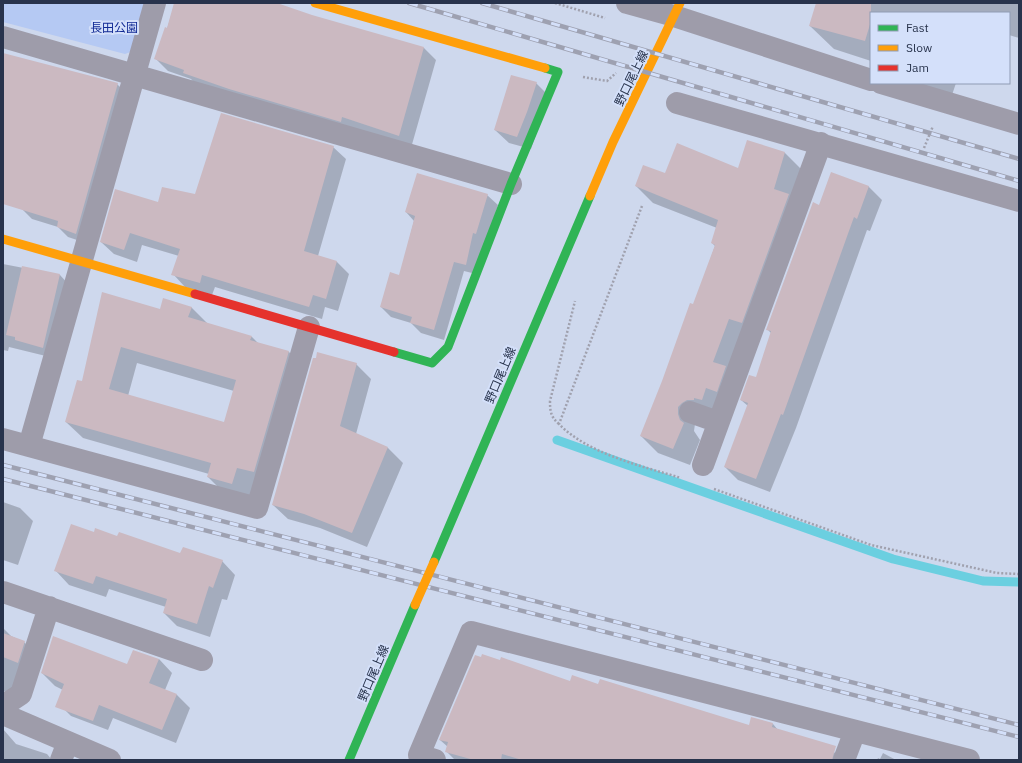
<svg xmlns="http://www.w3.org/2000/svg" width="1022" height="763" viewBox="0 0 1022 763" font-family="'IBM Plex Sans','Noto Sans JP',sans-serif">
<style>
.green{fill:#b5c9f3}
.shadow{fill:#0003;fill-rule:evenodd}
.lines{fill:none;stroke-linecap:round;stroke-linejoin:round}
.stream{stroke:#6bcfe0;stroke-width:9}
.building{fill:#cbb9c1;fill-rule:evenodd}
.path{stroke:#a0a1ae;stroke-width:2.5;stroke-dasharray:2 2;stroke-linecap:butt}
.street{stroke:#9e9caa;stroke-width:22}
.fast{stroke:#30b455;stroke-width:9}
.slow{stroke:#ff9f0a;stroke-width:9}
.jam{stroke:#e5322d;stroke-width:9}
.rail-casing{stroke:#9ea1b1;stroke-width:4.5}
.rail{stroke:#d4e0fa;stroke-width:3;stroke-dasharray:9;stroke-linecap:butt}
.slow-bridge{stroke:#ff9f0a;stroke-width:9}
.labels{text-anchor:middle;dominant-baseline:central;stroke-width:4;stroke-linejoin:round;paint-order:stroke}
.park-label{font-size:12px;fill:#102994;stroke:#d4e0fa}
.street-label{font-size:12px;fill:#28334c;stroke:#d4e0fa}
</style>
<rect width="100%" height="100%" fill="#ced8ed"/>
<path class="green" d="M3 3H146L133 51 125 54 3 22Z"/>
<path class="shadow" d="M175 3H266L424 48 436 60 411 148 196 85 191 79 168 71 156 59 167 29Z
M817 3H1019V38L1009 35V13H871V61L834 49 810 26Z
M3 54 117 84 127 94 86 243 68 237 58 227 32 219 22 209 3 197Z
M536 83 549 96 531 149 509 143 495 130Z
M905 83H956L950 101Z
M748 142 785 153 802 170 742 384 695 424 694 431 700 440 690 465 658 453 641 436 694 306 715 246 712 243 717 228 653 203 636 186 666 174 739 169Z
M333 147 346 159 318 256 337 262 349 274 338 311 325 307 322 319 215 287 212 295 185 287 173 274 179 256 142 245 137 262 114 254 101 242 159 203 196 196Z
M868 186 882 200 870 231 867 230 796 428 770 492 738 480 725 467 748 406 741 400 757 378 772 334 767 329 819 206Z
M487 195 498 205 476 274 464 271 444 340 421 333 411 323 391 317 381 307 400 276 414 221 406 212Z
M3 264 60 275 71 287 54 358 9 347 8 351 3 350Z
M191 307 208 324 252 337 259 344 289 352 305 369 249 500 225 494 208 477 209 474 83 438 66 422 82 383 160 310ZM137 363 234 391 225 423 128 396Z
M356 364 371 379 356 434 388 448 403 463 367 547 320 528 288 519 273 505Z
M3 502 20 508 33 521 18 565 3 560Z
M95 533 181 554 222 561 235 575 227 600 222 599 210 637 177 626 164 613 166 607 109 589 106 597 69 585 56 571Z
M3 628 11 636 24 642 37 655 20 697 3 691Z
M159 659 172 673 165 690 177 695 190 708 176 743 113 718 108 730 71 716 58 703 63 690 55 686 42 673 128 665Z
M571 683 599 685 750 726 773 724 778 730 826 744 839 757 838 760H455L446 751 448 747 440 740Z
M3 729 16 744 47 754 52 760H3Z
M883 753 896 760H877L878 758 880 759Z"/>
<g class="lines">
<path class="stream" d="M557 440 893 559 983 581 1019 582"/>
</g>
<path class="building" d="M174 3H277L312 15 424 47 399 136 342 117 341 122 229 89 183 73 184 70 154 59 165 27 167 28Z
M816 3H871V21L865 41 809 26Z
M3 53 118 83 76 234 57 227 58 221 3 204Z
M511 75 537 82 527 112 517 137 494 130Z
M221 113 334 146 304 251 337 261 326 299 313 295 309 307 202 275 200 283 171 275 180 249 130 233 124 250 100 242 115 189 158 202 162 187 195 194Z
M747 140 785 152 774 189 789 194 742 323 729 319 713 362 726 366 717 392 706 388 702 400 694 398V400H687L682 403 678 407V414L680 420 684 423 673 449 640 436 662 381 690 303 693 304 715 245 711 243 718 220 635 186 643 165 665 173 677 143 738 168Z
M831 172 869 186 857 219 854 217 783 415 781 414 756 479 724 467 748 403 740 400 749 375 756 377 771 331 766 330 813 202 819 205Z
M417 173 488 194 476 234 473 233 466 265 454 262 434 330 410 323 412 317 380 307 390 272 399 275 415 216 405 212Z
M22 266 60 274 43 348 15 340V337L6 335Z
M102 292 160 309 163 298 192 307 188 317 252 336 250 340 289 351 254 472 237 468 232 484 207 477 211 463 65 422 77 380 82 381ZM121 347 236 380 224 422 109 389Z
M317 352 357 363 340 426 388 447 352 533 304 514 272 505 313 358H316Z
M71 524 94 532 95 528 117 536 119 532 180 553 183 547 223 560 213 588 209 586 197 624 163 613 167 599 96 576 93 584 54 571Z
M3 633 25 641 18 663 3 657Z
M53 636 127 664 133 650 159 659 149 683 177 694 162 730 99 705 93 721 55 707 64 684 41 673Z
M482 654 500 660 501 657 570 681 572 675 598 684 600 679 749 725 751 717 773 723 772 727 836 746 832 760H522L502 754 501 760H474L445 752 448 742 439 740 475 655 481 657Z"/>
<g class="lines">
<path class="path" d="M555 3 605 18
M583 77 607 81 616 73
M924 148 933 126
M642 206 559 424C588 454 642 466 681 478
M559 424C551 417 550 412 550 401L575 301
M714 489 871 545 997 573 1019 574"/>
<path class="street" d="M627 3 674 16 871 80
M3 37 511 184
M881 83 1019 124
M677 103 1019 201
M690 412 718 422
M3 439 257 508 309 327
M29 446 155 3
M703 465 821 143
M3 592 202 660
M3 706 21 694 49 607
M3 714 110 760
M61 760 68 742
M435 760 419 755 471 632 969 760
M844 760 855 731"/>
<path class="fast" d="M394 352 432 363 448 347 511 184 558 72 545 68
M434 562 590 196
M349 760 415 605"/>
<path class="slow" d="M315 3 545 68
M590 196 613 142 680 3
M3 239 195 294"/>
<path class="jam" d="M195 294 394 352"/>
<defs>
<path id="rail" d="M409 3 1019 181
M482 3 1019 159
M3 465 1019 725
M3 479 1019 737"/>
</defs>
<use href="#rail" class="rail-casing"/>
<use href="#rail" class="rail"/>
<path class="slow-bridge" d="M415 605 434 562"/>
</g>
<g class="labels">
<g class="park-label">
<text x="114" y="27">長田公園</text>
</g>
<g class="street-label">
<text transform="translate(631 78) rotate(-64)">野口尾上線</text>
<text transform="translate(500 375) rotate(-67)">野口尾上線</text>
<text transform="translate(373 673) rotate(-67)">野口尾上線</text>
</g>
</g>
<rect width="1022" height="763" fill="none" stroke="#28334c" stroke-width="8"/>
<rect x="870" y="12" width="140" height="72" fill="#d4e0fa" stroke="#8f9bb4"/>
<rect x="878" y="25" width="20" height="6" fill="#30b455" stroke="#8f9bb4"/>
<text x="906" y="32" font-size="12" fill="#28334c">Fast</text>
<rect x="878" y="45" width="20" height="6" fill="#ff9f0a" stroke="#8f9bb4"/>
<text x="906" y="52" font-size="12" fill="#28334c">Slow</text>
<rect x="878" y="65" width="20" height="6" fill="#e5322d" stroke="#8f9bb4"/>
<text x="906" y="72" font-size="12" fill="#28334c">Jam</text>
</svg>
